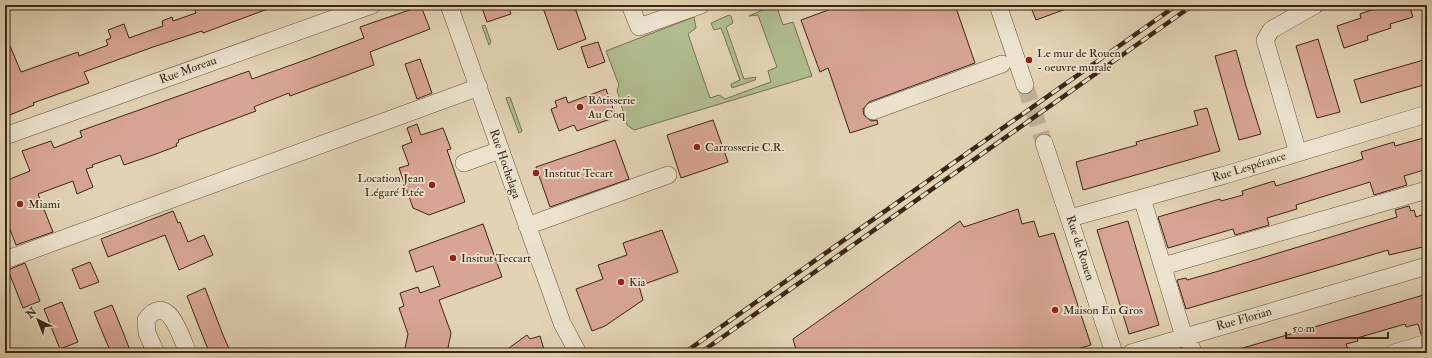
<svg xmlns="http://www.w3.org/2000/svg" width="1432" height="358" viewBox="0 0 1432 358" font-family="'IM FELL Double Pica',serif">
<style>
.green{fill:#b1bd8f;stroke:#767250}
.building{fill:#d8a594;stroke:#3c2612}
.lines{fill:none;stroke-linecap:round;stroke-linejoin:round}
.minor-tunnel{stroke:#c1b094;stroke-width:17;stroke-dasharray:17 8;stroke-linecap:butt}
.minor-casing{stroke:#66513a;stroke-width:18}
.minor{stroke:#ece2ce;stroke-width:17}
.rail-casing{stroke:#3c2612;stroke-width:4.5}
.rail{stroke:#ece2ce;stroke-width:3;stroke-dasharray:9;stroke-linecap:butt}
.poi-dot{fill:#8f2418;stroke:#ece2ce;stroke-width:1.5}
.labels{text-anchor:middle;dominant-baseline:central;stroke-width:3.5;stroke-linejoin:round;paint-order:stroke}
.poi-label{font-size:12px;fill:#3c2612;stroke:#ece2ce;text-anchor:start}
.street-label{font-size:12px;fill:#3c2612;stroke:#ece2ce}
</style>
<rect width="100%" height="100%" fill="#e2d3b4"/>
<filter id="stains"><feTurbulence type="fractalNoise" baseFrequency=".005" numOctaves="4"/><feColorMatrix values="0 0 0 0 .2 0 0 0 0 .09 0 0 0 0 .02 0 0 0 .5 -.17"/></filter>
<radialGradient id="worn" r=".72"><stop offset=".6" stop-color="#630" stop-opacity="0"/><stop offset="1" stop-color="#630" stop-opacity=".3"/></radialGradient>
<path class="green" d="M774 5H776L783 25 793 22 812 76 634 130 627 125 617 90 619 85 606 51 694 17 696 28 688 34 710 98 719 95 725 99 771 82 768 71 777 67 758 15 749 16Z
M729 15 731 16 733 23 726 27 744 79 756 77 755 80 732 88 731 84 740 80 721 28 714 30 711 23Z
M485 25 491 42 489 45 482 26Z
M510 97 522 131 519 133 506 98Z"/>
<path class="building" d="M193 5H273V7L203 33 202 31 153 47 84 72 89 83 33 103 34 105 5 117V34L21 72 78 52 79 56 108 45 106 40 111 38 108 30 124 24 129 38 163 26 162 21 172 17 173 21 196 13Z
M481 5H508L511 14 487 22Z
M542 5H574L586 39 558 50Z
M842 5H955L975 63 869 102 863 109 864 115 871 121 877 120 878 124 850 133 828 68 820 72 801 20Z
M1030 5H1074V6L1036 20Z
M1386 5H1409L1413 17 1390 24 1391 28 1367 36 1368 40 1344 48 1337 26 1361 18 1360 14Z
M421 6 430 29 370 52 374 65 290 96 289 93 256 106 254 107 256 111 178 140 179 142 176 144 177 146 156 154 124 165 120 155 92 165 93 167 86 169 93 187 77 194 73 181 38 194 53 232 16 245 5 216V181L30 171 22 151 51 141 54 148 72 141 82 137 80 131 249 71 252 79 308 59 364 38 360 27Z
M1318 39 1340 112 1317 118 1296 46Z
M598 42 605 62 588 68 581 47Z
M1236 50 1246 86 1261 134 1239 140 1215 56Z
M420 59 432 93 417 99 405 64Z
M1427 59V84L1361 103 1354 80Z
M606 89 616 117 577 131 574 125 559 131 551 109 557 107 555 101 566 97 568 103Z
M1207 108 1220 151 1083 190 1076 162 1137 145 1136 142 1198 125 1194 111Z
M713 120 728 162 681 178 667 135Z
M417 124 421 135 443 128 451 149 447 150 465 202 429 215 413 208 399 168 409 165 402 146 412 142 407 128Z
M1427 137V169L1404 176 1407 185 1374 195 1370 182 1296 205 1297 209 1267 218 1269 225 1235 235 1233 229 1168 248 1158 217 1220 199 1221 201 1243 195 1242 191 1274 181 1276 186 1363 159 1361 152 1394 142 1395 146Z
M615 140 629 179 550 207 536 167Z
M1409 206 1411 211 1414 210 1416 217 1427 213V246L1389 255 1388 250 1378 253 1186 309 1177 280 1186 278 1187 280 1219 271 1397 217 1395 210Z
M1018 209 1022 224 1034 221 1039 237 1054 233 1091 345 1063 353H797L793 339 960 221 964 227Z
M173 211 178 223 180 222 188 242 204 235 213 255 179 270 165 235 108 257 101 239Z
M1128 221 1159 325 1129 334 1097 230Z
M483 224 502 277 439 300 451 333 447 353H404L408 334 399 308 404 306 400 293 418 287 420 293 440 286 433 266 416 272 409 251Z
M662 230 678 272 639 286 643 300 605 326 592 331 576 289 603 279 598 265 627 255 623 243Z
M90 262 99 282 80 289 72 269Z
M25 263 40 301 23 308 8 270Z
M205 288 223 335 231 353H210L205 342 187 296Z
M1427 294V333L1421 334 1418 324 1406 327 1405 324 1357 338 1358 341 1346 344 1348 349 1336 353 1335 350 1323 353H1237L1236 350Z
M62 302 78 342 60 349 44 309Z
M112 305 123 332 131 353H111L94 312Z
M527 335 530 339 540 336 545 353H502Z"/>
<g class="lines">
<path class="minor-tunnel" d="M1025 85 1044 143"/>
<defs>
<path id="minor" d="M449 5 562 323 578 353
M630 5 639 27 701 5
M998 5 1025 85
M873 111 1002 64
M5 136 372 5
M1044 143 1114 353
M1298 153 1265 40 1271 30 1315 5
M464 163 500 150
M1142 198 1184 337
M1070 218 1225 175 1427 114
M527 226 668 175
M5 260 479 87
M1163 266 1427 190
M1188 336 1193 353
M156 353 147 333 146 320C168 290 181 337 188 353
M1131 353 1427 266
M1394 353 1427 343"/>
</defs>
<use href="#minor" class="minor-casing"/>
<use href="#minor" class="minor"/>
<defs>
<path id="rail" d="M684 353 1177 5
M700 353 1193 5"/>
</defs>
<use href="#rail" class="rail-casing"/>
<use href="#rail" class="rail"/>
</g>
<g class="poi-dot">
<circle cx="1029" cy="60" r="4"/>
<circle cx="580" cy="107" r="4"/>
<circle cx="697" cy="147" r="4"/>
<circle cx="536" cy="173" r="4"/>
<circle cx="432" cy="185" r="4"/>
<circle cx="20" cy="204" r="4"/>
<circle cx="453" cy="258" r="4"/>
<circle cx="621" cy="282" r="4"/>
<circle cx="1055" cy="310" r="4"/>
</g>
<g class="labels">
<g class="poi-label">
<text x="1037" y="53">Le mur de Rouen<tspan x="1037" dy="14">- oeuvre murale</tspan></text>
<text x="588" y="100">Rôtisserie<tspan x="588" dy="14">Au Coq</tspan></text>
<text x="705" y="147">Carrosserie C.R.</text>
<text x="544" y="173">Institut Tecart</text>
<text x="424" y="178" text-anchor="end">Location Jean<tspan x="424" dy="14">Légaré Ltée</tspan></text>
<text x="28" y="204">Miami</text>
<text x="461" y="258">Insitut Teccart</text>
<text x="629" y="282">Kia</text>
<text x="1063" y="310">Maison En Gros</text>
</g>
<g class="street-label">
<text transform="translate(188 70) rotate(-20)">Rue Moreau</text>
<text transform="translate(505 164) rotate(71)">Rue Hochelaga</text>
<text transform="translate(1249 167) rotate(-17)">Rue Lespérance</text>
<text transform="translate(1080 248) rotate(72)">Rue de Rouen</text>
<text transform="translate(1244 319) rotate(-16)">Rue Florian</text>
</g>
</g>
<rect width="1432" height="358" fill="none" stroke="#e2d3b4" stroke-width="20"/>
<rect x="6" y="6" width="1420" height="346" fill="none" stroke="#3c2612" stroke-width="2"/>
<rect x="10" y="10" width="1412" height="338" fill="none" stroke="#3c2612"/>
<g transform="translate(38 320) rotate(317)" stroke="#ece2ce" stroke-width="3" paint-order="stroke">
<path d="M0-3L7 15L0 10L-7 15Z" fill="#3c2612"/>
<text y="-6" font-size="11" font-weight="bold" text-anchor="middle" fill="#3c2612">N</text>
</g>
<path d="M1286 332v6h102v-6" fill="none" stroke="#3c2612" stroke-width="2"/>
<text x="1292" y="332" font-size="12" fill="#3c2612" stroke="#ece2ce" stroke-width="3" paint-order="stroke">50 m</text>
<rect width="100%" height="100%" filter="url(#stains)"/>
<rect width="100%" height="100%" fill="url(#worn)"/>
</svg>
